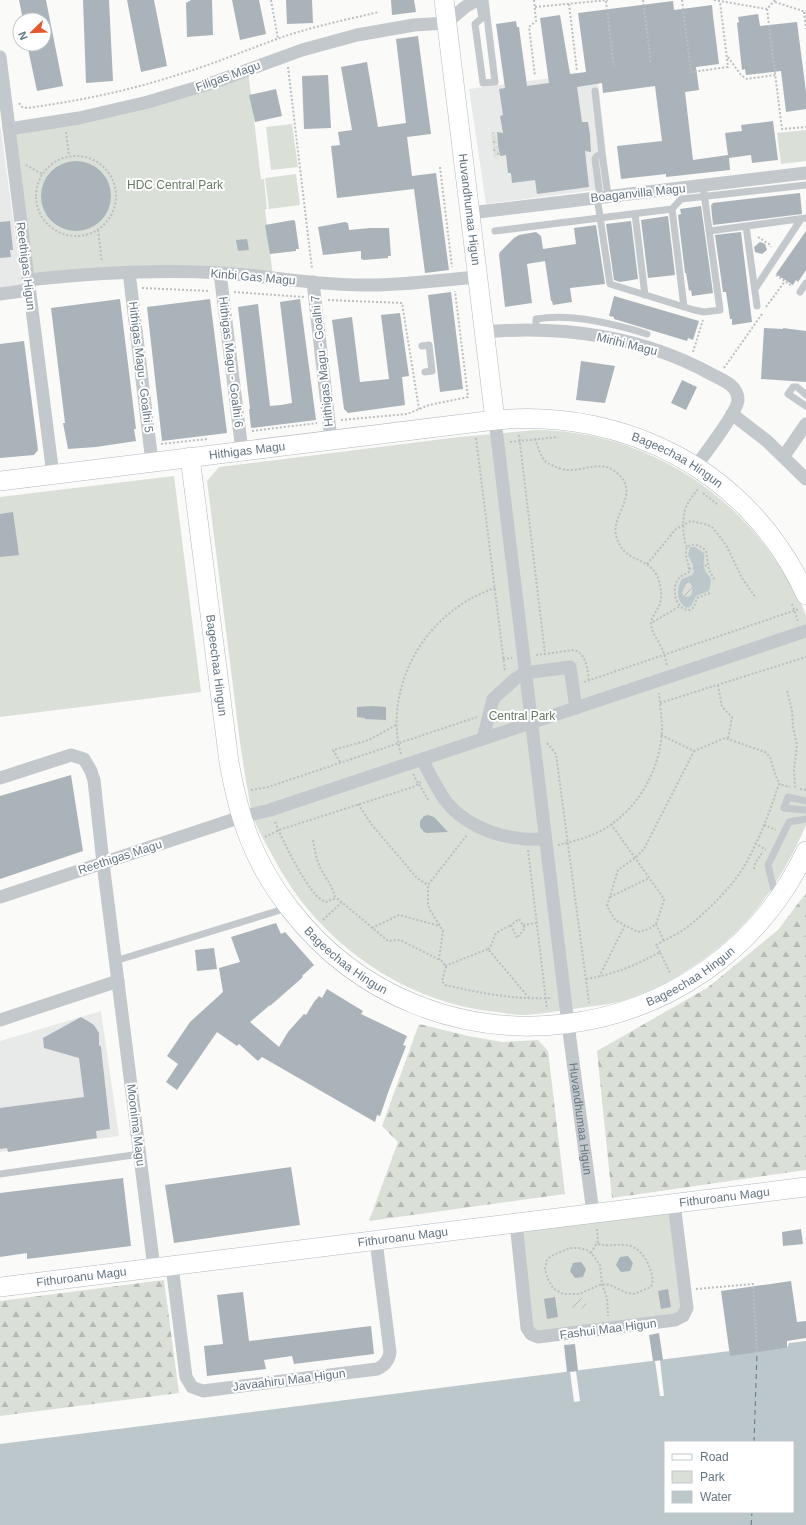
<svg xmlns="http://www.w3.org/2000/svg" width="806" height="1525" viewBox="0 0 806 1525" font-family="Arial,sans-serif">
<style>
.built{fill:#e8e9e9}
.grass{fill:url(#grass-dots)}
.forest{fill:url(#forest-firs)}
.park{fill:#dadfd7}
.garden{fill:url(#garden-furrows)}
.water{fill:#bbc7cb;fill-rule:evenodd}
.pier{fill:#fafaf8}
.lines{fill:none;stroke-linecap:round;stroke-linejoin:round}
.ferry{stroke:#60757c;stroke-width:1;stroke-dasharray:5 4;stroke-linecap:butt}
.building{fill:#aab3b9}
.secondary-casing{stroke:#b3babf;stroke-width:20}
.path{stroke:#bbbfc2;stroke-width:2;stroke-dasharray:2 2;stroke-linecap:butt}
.lane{stroke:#c3c8cc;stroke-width:7}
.street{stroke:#c3c8cc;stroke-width:13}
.secondary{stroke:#fff;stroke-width:19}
.labels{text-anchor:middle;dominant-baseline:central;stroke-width:4;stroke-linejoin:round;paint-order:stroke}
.street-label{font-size:12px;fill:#657683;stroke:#fff}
.park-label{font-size:12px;fill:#687a64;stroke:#fff}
</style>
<defs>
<pattern id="grass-dots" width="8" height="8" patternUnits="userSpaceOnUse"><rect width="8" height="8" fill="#dadfd7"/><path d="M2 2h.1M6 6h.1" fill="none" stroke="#b4b9b4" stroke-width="1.8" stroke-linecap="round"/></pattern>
<pattern id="forest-firs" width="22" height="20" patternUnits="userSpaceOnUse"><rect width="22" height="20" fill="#dadfd7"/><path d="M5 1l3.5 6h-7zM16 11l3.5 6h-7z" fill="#b4b9b4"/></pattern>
<pattern id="garden-furrows" width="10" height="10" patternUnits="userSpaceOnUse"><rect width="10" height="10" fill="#dadfd7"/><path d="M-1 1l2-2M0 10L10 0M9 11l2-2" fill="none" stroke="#b4b9b4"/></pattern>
</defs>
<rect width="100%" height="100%" fill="#fafaf8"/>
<path class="built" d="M597 72 610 188 486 204 469 89Z
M0 123 22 285 0 288Z
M101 1011 119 1136 0 1152V1041Z"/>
<path class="grass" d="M493 131 496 133 493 134V135H496L497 144 494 145 495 146H498L499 155 495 156 496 157H499L497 159 494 157 491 133Z"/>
<path class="forest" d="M806 893V1170L612 1198 597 1051 707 988 778 930Z
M419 1024 468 1036 502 1042 538 1040 548 1051 565 1194 369 1221 398 1142 382 1126Z
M164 1280 179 1393 0 1416V1301Z"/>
<path class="park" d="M248 70 261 179H264L267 209H265L273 278 242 275 28 280 9 129 44 124Z
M292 124 298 167 271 170 266 127Z
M806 130V161L781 164 777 133Z
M296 174 300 205 269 209 265 178Z
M537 430C636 431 729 485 781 569 787 578 805 607 806 617 806 623 806 629 806 635 806 650 806 665 806 680 806 729 806 777 806 825 785 874 755 920 713 952 683 975 646 997 609 1004 597 1006 584 1007 572 1009 557 1011 540 1014 525 1015 512 1015 500 1012 488 1011 400 999 320 942 277 864 269 849 259 833 253 817 250 808 249 796 247 786 240 748 236 709 231 670 223 607 215 544 207 481L219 467 459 437Z
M174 476 201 692 0 717V497Z
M674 1203 686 1312 535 1336 516 1223Z"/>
<path class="garden" d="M688 582 691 585 692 591 691 595 687 597 682 594 686 584Z
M576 1298 588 1299 585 1308 575 1309 570 1306V1301Z"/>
<path class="water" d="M690 547H695L704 553C705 558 703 562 704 567 707 580 714 571 709 591L696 596 691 606 687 608C676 603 676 588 682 579L692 575 694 572 693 565 688 555ZM689 582C693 586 693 591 691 596L687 597 683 595 682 593 686 584Z
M806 1341V1525H0V1444L730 1351V1355L787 1348 789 1343ZM665 1442H793V1512H665Z"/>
<path class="pier" d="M660 1360 664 1396H660L655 1361Z
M576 1371 580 1401 574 1402 570 1372Z"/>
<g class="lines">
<path class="ferry" d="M754 1442 757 1353
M751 1525 752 1512"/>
</g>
<path class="building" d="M19 0H46L63 86 37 91 27 44H44V20H23Z
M83 0H109L113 81 86 83Z
M127 0H154L167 66 141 72Z
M191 0H212L213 35 187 37 186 3Z
M232 0H259L266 34 240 40Z
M286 0H312L313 23 287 24Z
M391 0H414L416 12 392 15Z
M673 1 674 10 712 5 713 16 719 64 696 67 699 90 685 92 693 160 728 155 725 133 742 131 741 125 773 121 778 160 752 163 751 155 729 158 730 170 666 177V174L621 179 617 146 662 141 655 86 603 93 602 83 577 87 582 122H588L590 135 591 152 585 151 589 187 537 194 535 180 512 183 511 173H508L506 155 500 156 498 145 497 132 503 133 500 116 503 115 499 89 505 88 496 24 516 21 517 27H519L527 86 549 83 540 18 560 15 570 74 586 72 578 13Z
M758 14 760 26 797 22 806 92V109L786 112 781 71 746 75 745 69 742 70 737 23 739 22 738 17Z
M418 36 431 134 407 137 412 176 436 173 449 270 425 273 414 189 337 198 331 146 340 145 338 132 352 130 341 67 367 62 378 127 406 123 396 39Z
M328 75 331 128 304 129 302 76Z
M276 89 282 116 255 122 249 95Z
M41 196a35 35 0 1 1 70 0a35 35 0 1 1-70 0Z
M800 193 802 214 713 225 711 205 713 204 712 203Z
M701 206 713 293 692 296 691 290 689 291 686 273H685L678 215 681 214 680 209Z
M668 216 675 275 648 278 641 220Z
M293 220 295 221 299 249H296V251L270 254 265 225Z
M10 221 13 250H10L11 257 0 258V222Z
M631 221 638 279 620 282 614 280 606 224Z
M345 222 348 223 349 230 370 228H389L391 256H388V258L364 260 361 259V251L323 255 318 227Z
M596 225 605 284 570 288 572 302 553 305 552 301H551L545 261 527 264 532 303 505 307 499 255 500 252 514 238 519 235 536 232 541 236 543 249 576 244 574 228Z
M806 231V270L798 282 796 280 793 285 776 274Z
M741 232 752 322 732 325V319H730L726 292H723L715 235Z
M247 239 249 250 238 251 236 240Z
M760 242 765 244 767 250 762 254 755 252 754 247Z
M451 292 463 389 440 392 428 295Z
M614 296 699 321 693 340 688 338 687 341 614 319V317L609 316Z
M120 299 136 429H134L136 441 96 447 68 449 63 423H65L51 308Z
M210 299 227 433 162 441 147 307Z
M300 299 316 420 251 428 249 409H250L238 307 258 304 270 406 281 405 292 403 280 302Z
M400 313 409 376 402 377 405 405 348 413 344 409 332 320 352 317 360 382 389 379 381 315Z
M764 328 783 329V328L806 331V382L761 379Z
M24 341 38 450 34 455 0 458V344Z
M581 361 615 366 605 403 576 400Z
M682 380 697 387 686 410 671 403Z
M13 512 19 555 0 557V514Z
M371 706 386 707V720L365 719V718L357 717V707Z
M71 775 83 851 0 879V796Z
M428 815 434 817 448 832 427 833 424 832 420 827V821L424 816Z
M276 923 281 934 285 932 314 965 302 976 303 977 270 1006V1005L250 1022 279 1047 288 1032 304 1014 306 1015 314 1002 319 996 322 998 327 989 363 1011 361 1014 407 1036 403 1045 406 1046 389 1090 380 1116 377 1115 375 1122 262 1057 258 1061 239 1044 237 1046 217 1032 177 1090 166 1082 178 1064 167 1056 190 1022 223 992 219 968 240 962 231 937Z
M214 948 217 969 197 971 195 950Z
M81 1017 94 1025 99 1033V1045L101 1047 110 1129 96 1131 97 1138 8 1152 7 1148 0 1149V1108L84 1097 79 1058 44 1048 43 1038Z
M291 1167 300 1225 174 1243 165 1185Z
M123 1178 131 1246 27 1259V1253L0 1257V1193Z
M801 1229 803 1244 783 1246 782 1232Z
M628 1256 633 1263 630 1271 621 1272 616 1265 620 1257Z
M581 1262 586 1269 583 1277 575 1278 570 1271 573 1263Z
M791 1281 797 1322 806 1321V1338L787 1341V1348L730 1356 721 1291Z
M668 1289 671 1307 661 1309 658 1291Z
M243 1292 249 1341 371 1326 374 1354 294 1364 292 1356 264 1360 266 1369 207 1376 204 1346 223 1344 217 1295Z
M555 1297 558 1317 547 1319 544 1299Z
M659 1333 663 1360 653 1361 649 1335Z
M575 1344 578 1371 567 1372 564 1345Z"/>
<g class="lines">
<defs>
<g id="secondary">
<path id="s2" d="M444 0 495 420"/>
<path id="s3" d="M190 457 229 762C239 819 254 863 290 909 429 1089 710 1055 806 851"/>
<path id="s4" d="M0 481 495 420C627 408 750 472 806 595"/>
<path id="s5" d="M0 1287 806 1187"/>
</g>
</defs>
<use href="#secondary" class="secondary-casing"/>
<path class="path" d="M271 0 278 39
M534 0 536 21 529 27 535 76
M643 0 651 63
M682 0 691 72 728 67 720 2
M714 0 767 9
M775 0 767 9 782 129 806 127
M606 1 614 66
M775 2 806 12
M569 4 577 71
M535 7 608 0
M804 12 806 29
M728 57 741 75 747 79 775 75
M288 67 312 269
M19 103 22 107 27 108C78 101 128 91 177 75 211 65 244 51 277 39 310 27 345 20 379 12
M66 132 69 156
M36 196a40 40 0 1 1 80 0a40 40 0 1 1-80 0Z
M26 165 42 174
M440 167 452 267
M98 230 102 262
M758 237 769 244 771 247
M776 275 792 286
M142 288 210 291
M234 292 304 297
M328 300 402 303 419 409
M766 307 785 281
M693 352 703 320
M724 368 762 314
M341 420 407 414 429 405 468 397 455 291
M252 431 317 423
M519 435 545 654
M476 438 505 671
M535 439C538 446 540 456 545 461 548 464 552 465 556 467 559 468 564 470 567 470 585 471 601 459 617 473 641 493 611 515 616 535 623 564 647 555 657 576 661 584 663 598 659 606 656 612 651 618 651 625 652 633 657 638 660 645 664 651 665 658 667 665
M510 442 558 437
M161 444 207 439
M703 493 717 504
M687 547C682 538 682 514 687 505 690 499 694 494 698 489
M647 564 676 529 691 521 708 525 713 528 721 538 727 547 742 578 756 598
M689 569 708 565
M710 593 697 598 694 607 690 610C675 611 670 586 680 577 682 575 686 574 689 572 690 563 683 555 687 547 694 542 701 546 706 551L709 570 715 581
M792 604 798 621
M653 622 680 606
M536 655 574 650C587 654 587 669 589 680
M503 659 512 658
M584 682 799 609
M718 685 722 707 732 717 728 739
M787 691 792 710 793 728 797 745 794 769 795 788
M660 703 806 657
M661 735 694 751 725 738 765 752 770 757 775 774 780 785
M547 743 556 754 589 1003
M401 754C397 740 396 727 397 712 402 655 441 606 495 588
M340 762 333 750 369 740 396 725
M413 774 421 788 429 801
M800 789 806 790
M251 790 268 787 477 717
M358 804 372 825 417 878 428 885
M275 822C281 837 310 899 326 902L333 899H338L388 941 400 940 442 961 446 967 442 981 445 985C480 993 515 1000 552 998
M611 824 662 896 664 900 656 924 649 929 638 932 615 920 607 906 618 870 635 858 644 849 694 751
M764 825 776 830
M265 837 279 830 413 787 421 782
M313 840C315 850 316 860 321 869 326 879 333 886 335 898
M755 843 766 850
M558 845C570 842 584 839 596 833 635 815 660 773 662 730 662 718 660 705 659 693
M528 850 547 1009
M754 869 755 863 762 853
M610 897 649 878
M519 919 525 928 517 938 511 925Z
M323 920 341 903
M656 924 664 941
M523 925 537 923
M372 928 399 915 440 926
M488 949 490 948 496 933 511 925
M660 952 656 945C666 939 677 935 686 928 706 913 734 885 746 863 760 838 770 811 779 784L790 787
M439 960 443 931 430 910 428 904V885L467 835
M445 966 488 949 529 998
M599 977 625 925
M586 979C613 975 636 965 660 952L670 973
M598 1244C610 1247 614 1244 625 1245 636 1245 646 1257 649 1266 652 1274 654 1279 651 1287L634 1294 627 1293 610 1285 602 1284 579 1294H563L553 1288 548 1279 545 1269 547 1260 551 1256 570 1248H579L587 1250 592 1254 600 1265 602 1284 607 1298 608 1316
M591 1253 598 1241 597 1228
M696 1289 753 1284 757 1352"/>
<path class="lane" d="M479 0 482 18 475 24 483 83 495 82 485 0
M595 91 602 154
M597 197 610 284 694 310 704 312 720 310 703 186
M600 197 595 159 597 156 602 154 608 195
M672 209 684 307
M635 214 645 295
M746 226 757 306
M495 231 672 209 681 199 806 185
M709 231 806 218
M755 289 801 219
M800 292 806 283
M536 329V319C570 313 615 324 647 334
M422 346 429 345 432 371 425 372
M806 395 797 387H793L788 394 806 406
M806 801 788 797 784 808 806 810
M775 894 768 865 789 822 806 819
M115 961 287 908
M0 1174 140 1154"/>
<g class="street">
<path d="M0 57 53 475"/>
<path d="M9 129 79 118 148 102 215 82 302 50 357 35 414 25 446 23 465 7 477 0"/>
<path d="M470 213 806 173"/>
<path d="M129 272 152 462"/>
<path d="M220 273 242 451"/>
<path d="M28 280C93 273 157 269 221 273 269 276 316 285 363 285 402 286 439 280 478 277"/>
<path d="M313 282 331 440"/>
<path d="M0 294 29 290"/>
<path d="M484 332C562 325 642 336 711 374 722 380 738 385 738 400 738 411 704 455 696 466"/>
<path d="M732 414 767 441 806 479"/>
<path id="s1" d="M495 420 568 1024 593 1213"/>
<path d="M784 456 806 424"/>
<path d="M483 739 493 699 515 679 525 673 570 667 576 708"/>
<path d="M422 759C429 773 436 787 445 800 461 822 491 835 517 838 526 840 536 839 545 839"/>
<path d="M0 778 65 757 71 755 84 759 91 771 94 780 103 863 154 1268"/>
<path d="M0 897 241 817 270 810 806 631"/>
<path d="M0 1020 118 981"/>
<path d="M516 1223 527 1328 531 1334 538 1337 675 1320 683 1316 687 1308 674 1203"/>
<path d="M172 1266 186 1377 192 1387 203 1391 377 1369C384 1366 389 1360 390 1352L376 1241"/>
</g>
<use href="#secondary" class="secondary"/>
</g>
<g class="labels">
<g class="street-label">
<text transform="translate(228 76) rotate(-20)">Filigas Magu</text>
<text transform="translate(638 193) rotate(-6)">Boaganvilla Magu</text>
<text stroke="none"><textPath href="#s2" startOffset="211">Huvandhumaa Higun</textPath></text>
<text transform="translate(26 266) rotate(83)">Reethigas Higun</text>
<text transform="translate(253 277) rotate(5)">Kinbi Gas Magu</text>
<text transform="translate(627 344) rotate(14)">Mirihi Magu</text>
<text transform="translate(322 361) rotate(-96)">Hithigas Magu - Goalhi 7</text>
<text transform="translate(231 362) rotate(83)">Hithigas Magu - Goalhi 6</text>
<text transform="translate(141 367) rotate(83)">Hithigas Magu - Goalhi 5</text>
<text stroke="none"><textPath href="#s4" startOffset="249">Hithigas Magu</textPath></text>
<text stroke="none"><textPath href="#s4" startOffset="689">Bageechaa Hingun</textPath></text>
<text stroke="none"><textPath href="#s3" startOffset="210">Bageechaa Hingun</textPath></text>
<text transform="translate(120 857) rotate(-18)">Reethigas Magu</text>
<text stroke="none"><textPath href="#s3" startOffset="545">Bageechaa Hingun</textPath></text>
<text stroke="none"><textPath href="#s3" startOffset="916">Bageechaa Hingun</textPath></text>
<text stroke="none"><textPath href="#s1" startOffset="704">Huvandhumaa Higun</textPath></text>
<text transform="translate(136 1125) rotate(83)">Moonima Magu</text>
<text stroke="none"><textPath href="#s5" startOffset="730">Fithuroanu Magu</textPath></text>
<text stroke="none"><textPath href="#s5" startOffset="406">Fithuroanu Magu</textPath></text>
<text stroke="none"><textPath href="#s5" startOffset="82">Fithuroanu Magu</textPath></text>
<text transform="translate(608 1329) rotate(-7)">Fashui Maa Higun</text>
<text transform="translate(289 1380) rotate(-7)">Javaahiru Maa Higun</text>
</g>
<g class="park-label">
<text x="175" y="185">HDC Central Park</text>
<text x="522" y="716">Central Park</text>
</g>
</g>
<rect x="664" y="1441" width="130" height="72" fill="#ffffff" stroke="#c1c8cd"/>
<rect x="672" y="1454" width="20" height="6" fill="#ffffff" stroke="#c1c8cd"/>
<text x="700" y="1461" font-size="12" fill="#657683">Road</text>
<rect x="672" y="1471" width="20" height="12" fill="#dadfd7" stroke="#c1c8cd"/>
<text x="700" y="1481" font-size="12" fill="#657683">Park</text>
<rect x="672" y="1491" width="20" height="12" fill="#bbc7cb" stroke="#c1c8cd"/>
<text x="700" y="1501" font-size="12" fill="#657683">Water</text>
<g transform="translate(32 32) rotate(247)"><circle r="19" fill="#ffffff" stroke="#c1c8cd"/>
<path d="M0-3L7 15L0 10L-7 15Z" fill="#e4572e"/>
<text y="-6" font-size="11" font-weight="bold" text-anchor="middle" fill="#657683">N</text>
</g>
</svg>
